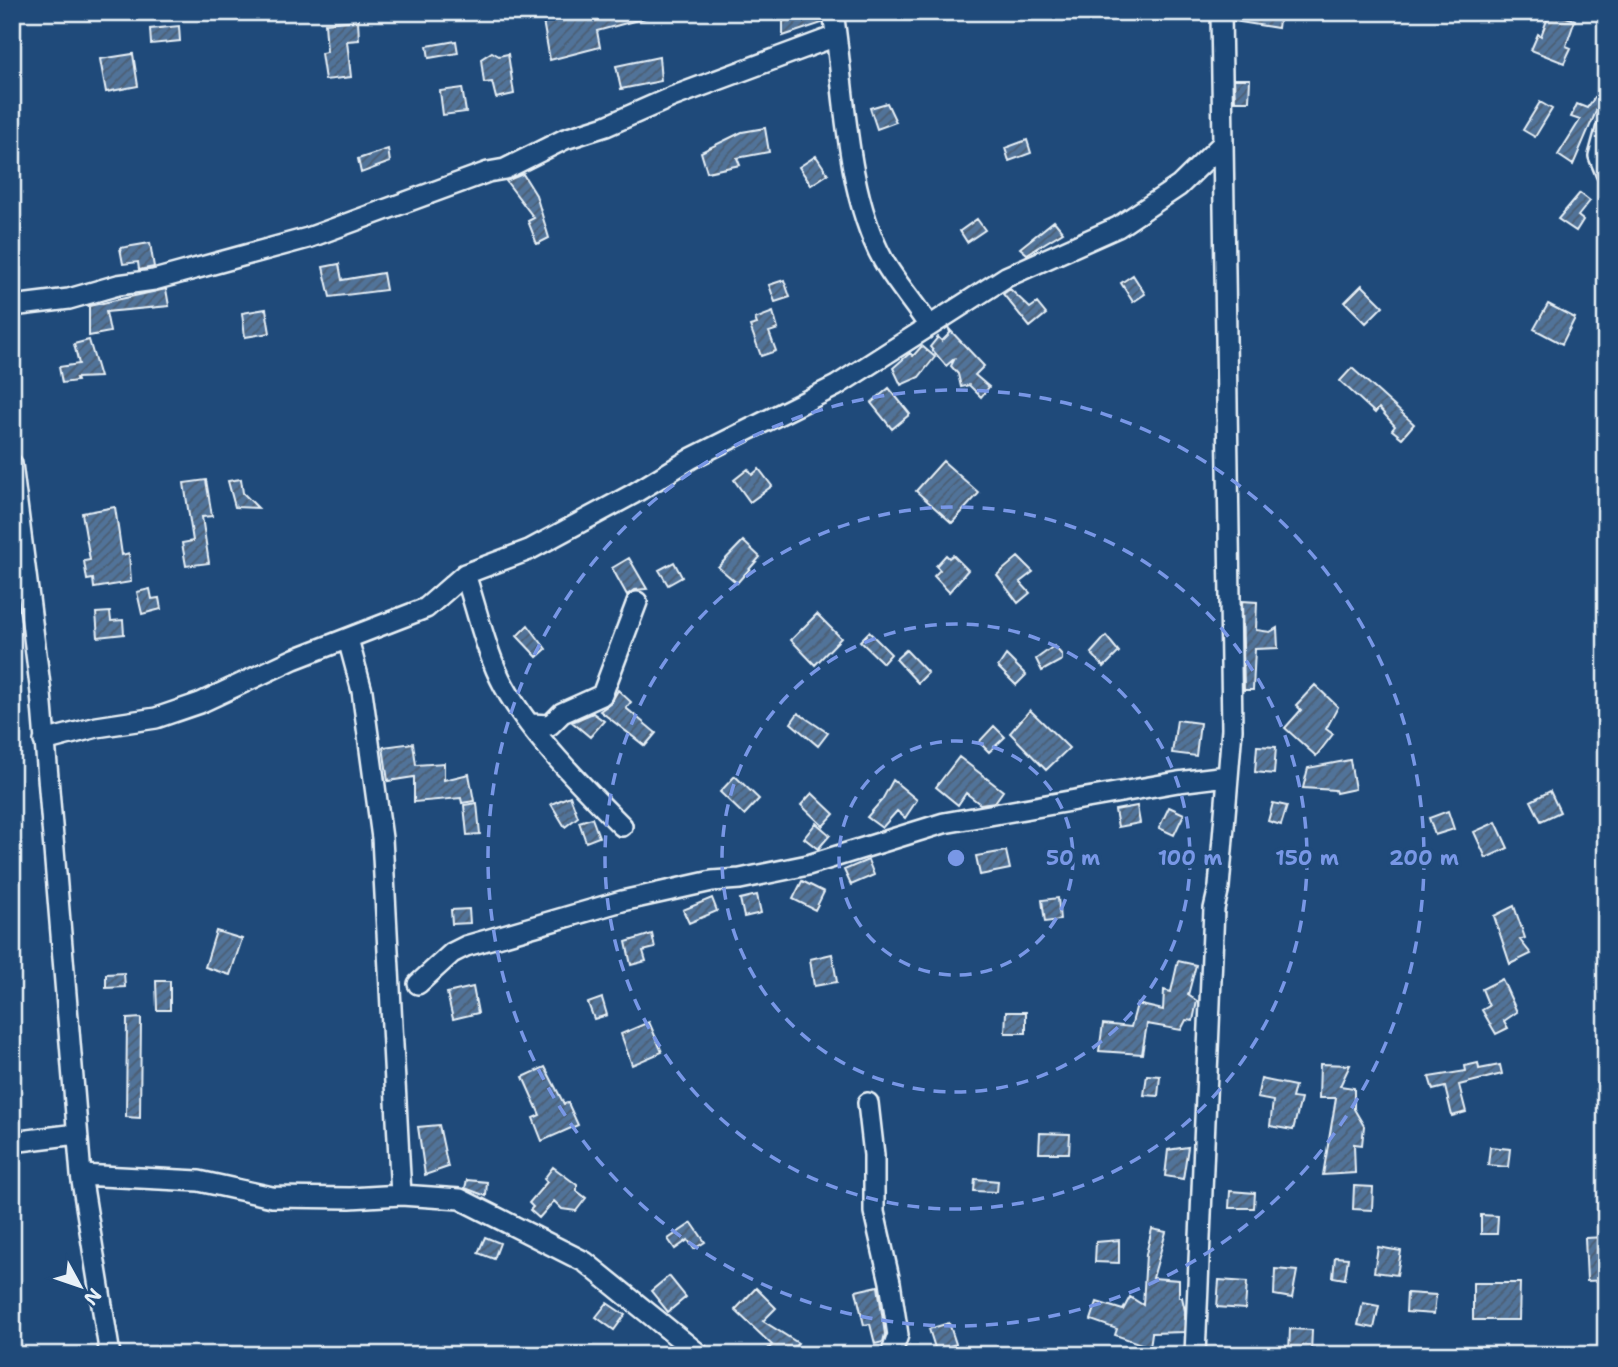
<svg xmlns="http://www.w3.org/2000/svg" width="1618" height="1367" viewBox="0 0 1618 1367" font-family="'Shantell Sans',sans-serif">
<style>
.building{fill:url(#building-hatch);stroke:#e8f1f8;stroke-width:2}
.lines{fill:none;stroke-linecap:round;stroke-linejoin:round}
.street-casing{stroke:#e8f1f8;stroke-width:24}
.street{stroke:#1f4a7a;stroke-width:19}
.ring{fill:none;stroke:#7897e6;stroke-width:3.5;stroke-dasharray:12 9}
.centre{fill:#7897e6;stroke:#1f4a7a;stroke-width:3.5}
.ring-label{font-size:21px;text-anchor:middle;font-weight:bold;fill:#7897e6;stroke:#1f4a7a;stroke-width:7;stroke-linejoin:round;paint-order:stroke}
</style>
<defs>
<pattern id="building-hatch" width="6" height="6" patternUnits="userSpaceOnUse" patternTransform="scale(1.75)"><rect width="6" height="6" fill="#517399"/><path d="M-1 1l2-2M0 6l6-6M5 7l2-2" fill="none" stroke="#4c5e72"/></pattern>
</defs>
<rect width="100%" height="100%" fill="#1f4a7a"/>
<filter id="ink" filterUnits="userSpaceOnUse"><feTurbulence type="fractalNoise" baseFrequency=".0143" numOctaves="2"/><feDisplacementMap in="SourceGraphic" scale="14" xChannelSelector="R" yChannelSelector="G"/><feConvolveMatrix kernelMatrix="1 2 1 2 8 2 1 2 1" color-interpolation-filters="sRGB"/></filter>
<g filter="url(#ink)">
<path class="building" d="M596 12H649V17L597 31 600 47 550 60 543 21Z
M783 12H817L822 23 783 36Z
M1233 12H1280L1278 28 1233 21Z
M1550 12 1575 20 1566 46 1571 48 1564 63 1531 50 1538 34 1541 36Z
M358 20 359 40 347 41 351 77 325 80 321 53 327 52 325 23Z
M179 26 180 41 151 44 150 29Z
M456 41 458 53 429 58 427 46Z
M492 52 499 56 508 54 514 94 496 98 492 82 484 83 481 59Z
M133 54 138 86 106 92 100 59Z
M659 57 661 81 621 89 616 66Z
M1234 79H1250L1249 101H1235Z
M462 88 466 112 443 115 440 91Z
M1595 97 1601 100 1573 165 1558 155 1580 120 1571 117 1577 104 1587 108Z
M1540 102 1552 109 1535 137 1523 130Z
M887 103 896 122 877 129 870 108Z
M765 128 769 152 737 158 740 165 707 172 701 152 742 132Z
M1027 140 1031 153 1009 161 1005 148Z
M388 149 390 162 361 173 358 159Z
M816 156 828 174 811 185 799 167Z
M523 174 536 195 549 238 537 244 528 221 534 218 506 181Z
M1580 193 1590 201 1578 216 1583 220 1576 231 1558 219Z
M977 219 985 230 967 242 960 231Z
M1054 221 1063 232 1027 254 1020 248Z
M150 243 154 267 139 270 138 262 123 264 120 248Z
M339 264 342 280 383 273 386 290 330 297 323 267Z
M1133 275 1145 294 1133 302 1121 283Z
M784 280 790 297 775 302 769 285Z
M1362 285 1383 306 1366 323 1345 302Z
M166 289 169 306 106 312 110 332 89 336V306Z
M1010 289 1030 308 1037 303 1046 314 1030 327 1003 294Z
M1548 304 1575 318 1562 344 1534 329Z
M266 309 270 333 245 337 242 313Z
M773 312 778 329 769 332 776 351 761 356 750 326 757 324 755 319Z
M949 329 984 366 975 375 989 387 981 397 969 385 961 387 958 374 951 366 955 358 946 366 930 347 938 337 942 341 950 333Z
M89 340 100 377 76 378 77 381 62 383 59 367 79 364 74 344Z
M922 346 935 357 919 377 901 385 893 368 910 353 913 356Z
M1352 368 1414 424 1402 438 1392 430 1395 426 1379 408 1375 413 1340 381Z
M889 388 910 414 892 429 871 403Z
M943 461 979 493 952 523 916 491Z
M748 469 752 475 759 469 772 486 750 502 734 480Z
M241 479 243 493 258 508 235 507 228 481Z
M206 480 212 516 202 517 209 563 186 566 182 543 193 541 184 483Z
M115 507 122 555 129 553 131 582 94 588 93 579 87 580 84 561 90 560 82 513Z
M743 541 760 557 737 583 718 567Z
M946 555 949 558 953 555 968 570 949 592 934 576 940 570 936 566Z
M1018 557 1033 572 1020 582 1030 593 1018 603 997 575Z
M629 558 647 589 634 590 627 595 612 568Z
M674 562 682 577 668 585 659 570Z
M150 589 152 599 159 598 161 609 142 614 137 592Z
M1242 601 1257 602 1256 630 1270 632 1277 628 1278 648 1255 649 1253 690H1244Z
M110 612 111 621 123 620 124 634 98 637 96 613Z
M817 614 841 638 815 665 791 640Z
M528 625 546 649 537 657 517 636Z
M869 632 891 654 883 663 860 641Z
M1106 636 1119 652 1104 667 1091 653Z
M1054 646 1062 655V660L1042 671 1036 659Z
M906 650 928 673 918 683 896 659Z
M1006 655 1026 675 1016 685 998 667Z
M1315 685 1338 707 1326 729 1333 734 1316 756 1285 728 1301 710 1296 705Z
M618 690 631 702 626 708 656 733 645 746 600 711 611 703Z
M1030 710 1069 748 1046 770 1010 733Z
M593 713 604 721 590 737 572 722Z
M798 713 828 733 818 746 791 723Z
M1177 720 1200 723 1196 756 1172 753Z
M994 726 1005 737 989 752 979 742Z
M413 743 416 765 444 763V780L469 774 474 801 462 803 461 798 414 802V777L388 781 383 747Z
M1257 746 1276 747 1274 774 1255 772Z
M959 757 1003 791 995 802 980 804 966 793 958 805 936 787Z
M1350 760 1355 789 1336 793 1335 790 1303 788 1308 768Z
M735 776 759 799 744 815 720 792Z
M893 780 917 800 905 818 897 811 882 828 867 817 882 800Z
M1550 791 1560 812 1541 821 1531 801Z
M812 793 834 814 823 826 801 805Z
M570 796 578 817 565 827 551 804Z
M477 803 480 834 467 835 464 805Z
M1273 803 1287 806 1281 825 1268 821Z
M1137 806 1140 823 1118 827 1115 810Z
M1169 807 1184 814 1174 835 1159 828Z
M1448 811 1454 829 1435 835 1429 818Z
M592 818 599 837 586 842 579 822Z
M1496 822 1508 848 1486 858 1474 832Z
M816 823 830 835 818 849 804 838Z
M1006 851 1010 869 980 875 976 856Z
M868 860 874 875 851 885 844 870Z
M802 881 824 892 815 910 793 899Z
M757 895 761 913 744 917 740 899Z
M712 898 717 911 689 923 683 910Z
M1058 898 1060 920 1045 922 1042 900Z
M1514 906 1525 938 1520 940 1531 954 1510 964 1494 916Z
M469 909 470 923 452 924 451 910Z
M216 931 242 939 230 975 205 967Z
M652 934 655 948 643 951 646 961 631 965 626 942Z
M832 954 837 982 814 986 810 959Z
M1178 961 1196 965 1188 995 1197 1001 1193 1021 1186 1020 1181 1030 1147 1024 1142 1054 1099 1051 1103 1024 1131 1027 1137 1004 1163 1010 1164 990 1171 992Z
M124 973 125 987 106 988V974Z
M1502 979 1517 1012 1504 1021 1508 1028 1496 1034 1482 1010 1489 1006 1482 989Z
M156 981H170V1010H157Z
M473 987 478 1013 453 1019 447 993Z
M602 998 607 1015 594 1019 588 1003Z
M1006 1012H1026V1033H1005Z
M141 1018 140 1118 126 1117 127 1019Z
M649 1022 662 1052 632 1065 621 1034Z
M1478 1063 1479 1069 1500 1065 1502 1074 1459 1085 1466 1112 1452 1116 1445 1087 1433 1090 1429 1077 1466 1071 1465 1066Z
M1320 1064 1350 1065 1340 1086 1354 1088V1109L1364 1126 1362 1145 1354 1144 1355 1173 1323 1175 1336 1098H1319Z
M545 1067 564 1104 568 1103 578 1125 542 1141 533 1118 540 1115 523 1077Z
M1147 1075 1160 1076 1158 1096 1144 1095Z
M1261 1079 1295 1086 1292 1098 1301 1099 1293 1130 1270 1126 1273 1101 1257 1098Z
M439 1125 448 1167 425 1175 418 1127Z
M1040 1133 1070 1134 1069 1153H1039Z
M1188 1147 1183 1179 1165 1176 1168 1150Z
M1490 1147 1510 1149 1508 1167 1488 1165Z
M553 1167 577 1185V1191L586 1198 576 1211 562 1209 554 1201 539 1218 530 1210 533 1207 529 1203 547 1182 544 1179Z
M975 1179 998 1181 997 1192 974 1191Z
M467 1180 487 1182 486 1196 465 1188Z
M1354 1186 1373 1187 1372 1210 1353 1209Z
M1230 1191 1255 1193 1254 1208H1229Z
M1481 1215 1498 1216 1497 1234H1481Z
M692 1223 705 1242 694 1249 688 1240 675 1249 668 1239Z
M1152 1229 1166 1232 1153 1278 1179 1280V1297H1182L1185 1311 1184 1332 1152 1333 1150 1347 1115 1335 1117 1329 1091 1320 1097 1302 1123 1310 1130 1297 1143 1305 1146 1254Z
M485 1237 500 1243 494 1259 478 1253Z
M1606 1237V1280L1587 1281 1585 1238Z
M1119 1240V1263L1095 1262 1096 1242Z
M1378 1247 1401 1251 1397 1275 1374 1272Z
M1335 1257 1348 1258 1345 1279 1333 1277Z
M1275 1269 1297 1271 1292 1298 1274 1295Z
M669 1276 686 1297 668 1312 651 1291Z
M1219 1280 1247 1282 1245 1309 1217 1307Z
M1473 1283H1520L1519 1320H1473Z
M878 1286 885 1334 883 1342 875 1344 870 1324 864 1325 856 1291Z
M756 1288 776 1308 763 1321 798 1343 788 1355H762L772 1345 735 1310Z
M1407 1293 1436 1295 1434 1314 1406 1312Z
M607 1303 625 1315 614 1330 596 1317Z
M1363 1303 1379 1306 1374 1328 1358 1325Z
M949 1323 956 1344 936 1351 929 1329Z
M1290 1329 1312 1330 1311 1353H1289Z"/>
<g class="lines">
<defs>
<path id="street" d="M833 12C845 89 845 191 883 260 896 283 915 304 929 326
M1606 130 1599 156 1606 173
M12 306 69 299 118 285 154 280 308 238 488 172 505 169 565 139 606 126 672 97 836 36
M12 464 41 693 81 1175 110 1355
M465 574C477 610 486 653 504 686 530 734 583 787 622 826
M348 639 362 691 382 838 401 1195
M531 724 550 725 562 713 602 695 637 602
M44 741 97 727 156 718 200 703 294 659 426 608 465 574 529 550 633 494 692 458 836 386 1006 277 1118 227 1179 186 1222 144
M418 984 452 953 466 946 622 901 712 881 740 879 808 865 944 823 1178 782 1227 776
M868 1103 874 1155V1212L890 1282 898 1335 891 1355
M12 1142 77 1134
M81 1175 199 1181 272 1197 350 1198 401 1195 460 1199 585 1262 700 1355
M1195 1355 1214 909 1219 887 1232 729 1221 12"/>
</defs>
<use href="#street" class="street-casing"/>
<use href="#street" class="street"/>
</g>
</g>
<g class="ring">
<circle cx="956" cy="858" r="117"/>
<circle cx="956" cy="858" r="234"/>
<circle cx="956" cy="858" r="351"/>
<circle cx="956" cy="858" r="468"/>
</g>
<circle cx="956" cy="858" r="10" class="centre"/>
<g class="ring-label">
<text x="1073" y="865">50 m</text>
<text x="1190" y="865">100 m</text>
<text x="1307" y="865">150 m</text>
<text x="1424" y="865">200 m</text>
</g>
<rect width="1618" height="1367" fill="none" stroke="#1f4a7a" stroke-width="42"/>
<rect x="21" y="21" width="1576" height="1325" fill="none" stroke="#e8f1f8" stroke-width="2.5" filter="url(#ink)"/>
<g transform="translate(80 1286) rotate(130)" stroke="#1f4a7a" stroke-width="5" paint-order="stroke">
<path d="M0-5L12 26L0 18L-12 26Z" fill="#e8f1f8"/>
<text y="-10" font-size="19" font-weight="bold" text-anchor="middle" fill="#e8f1f8">N</text>
</g>
</svg>
